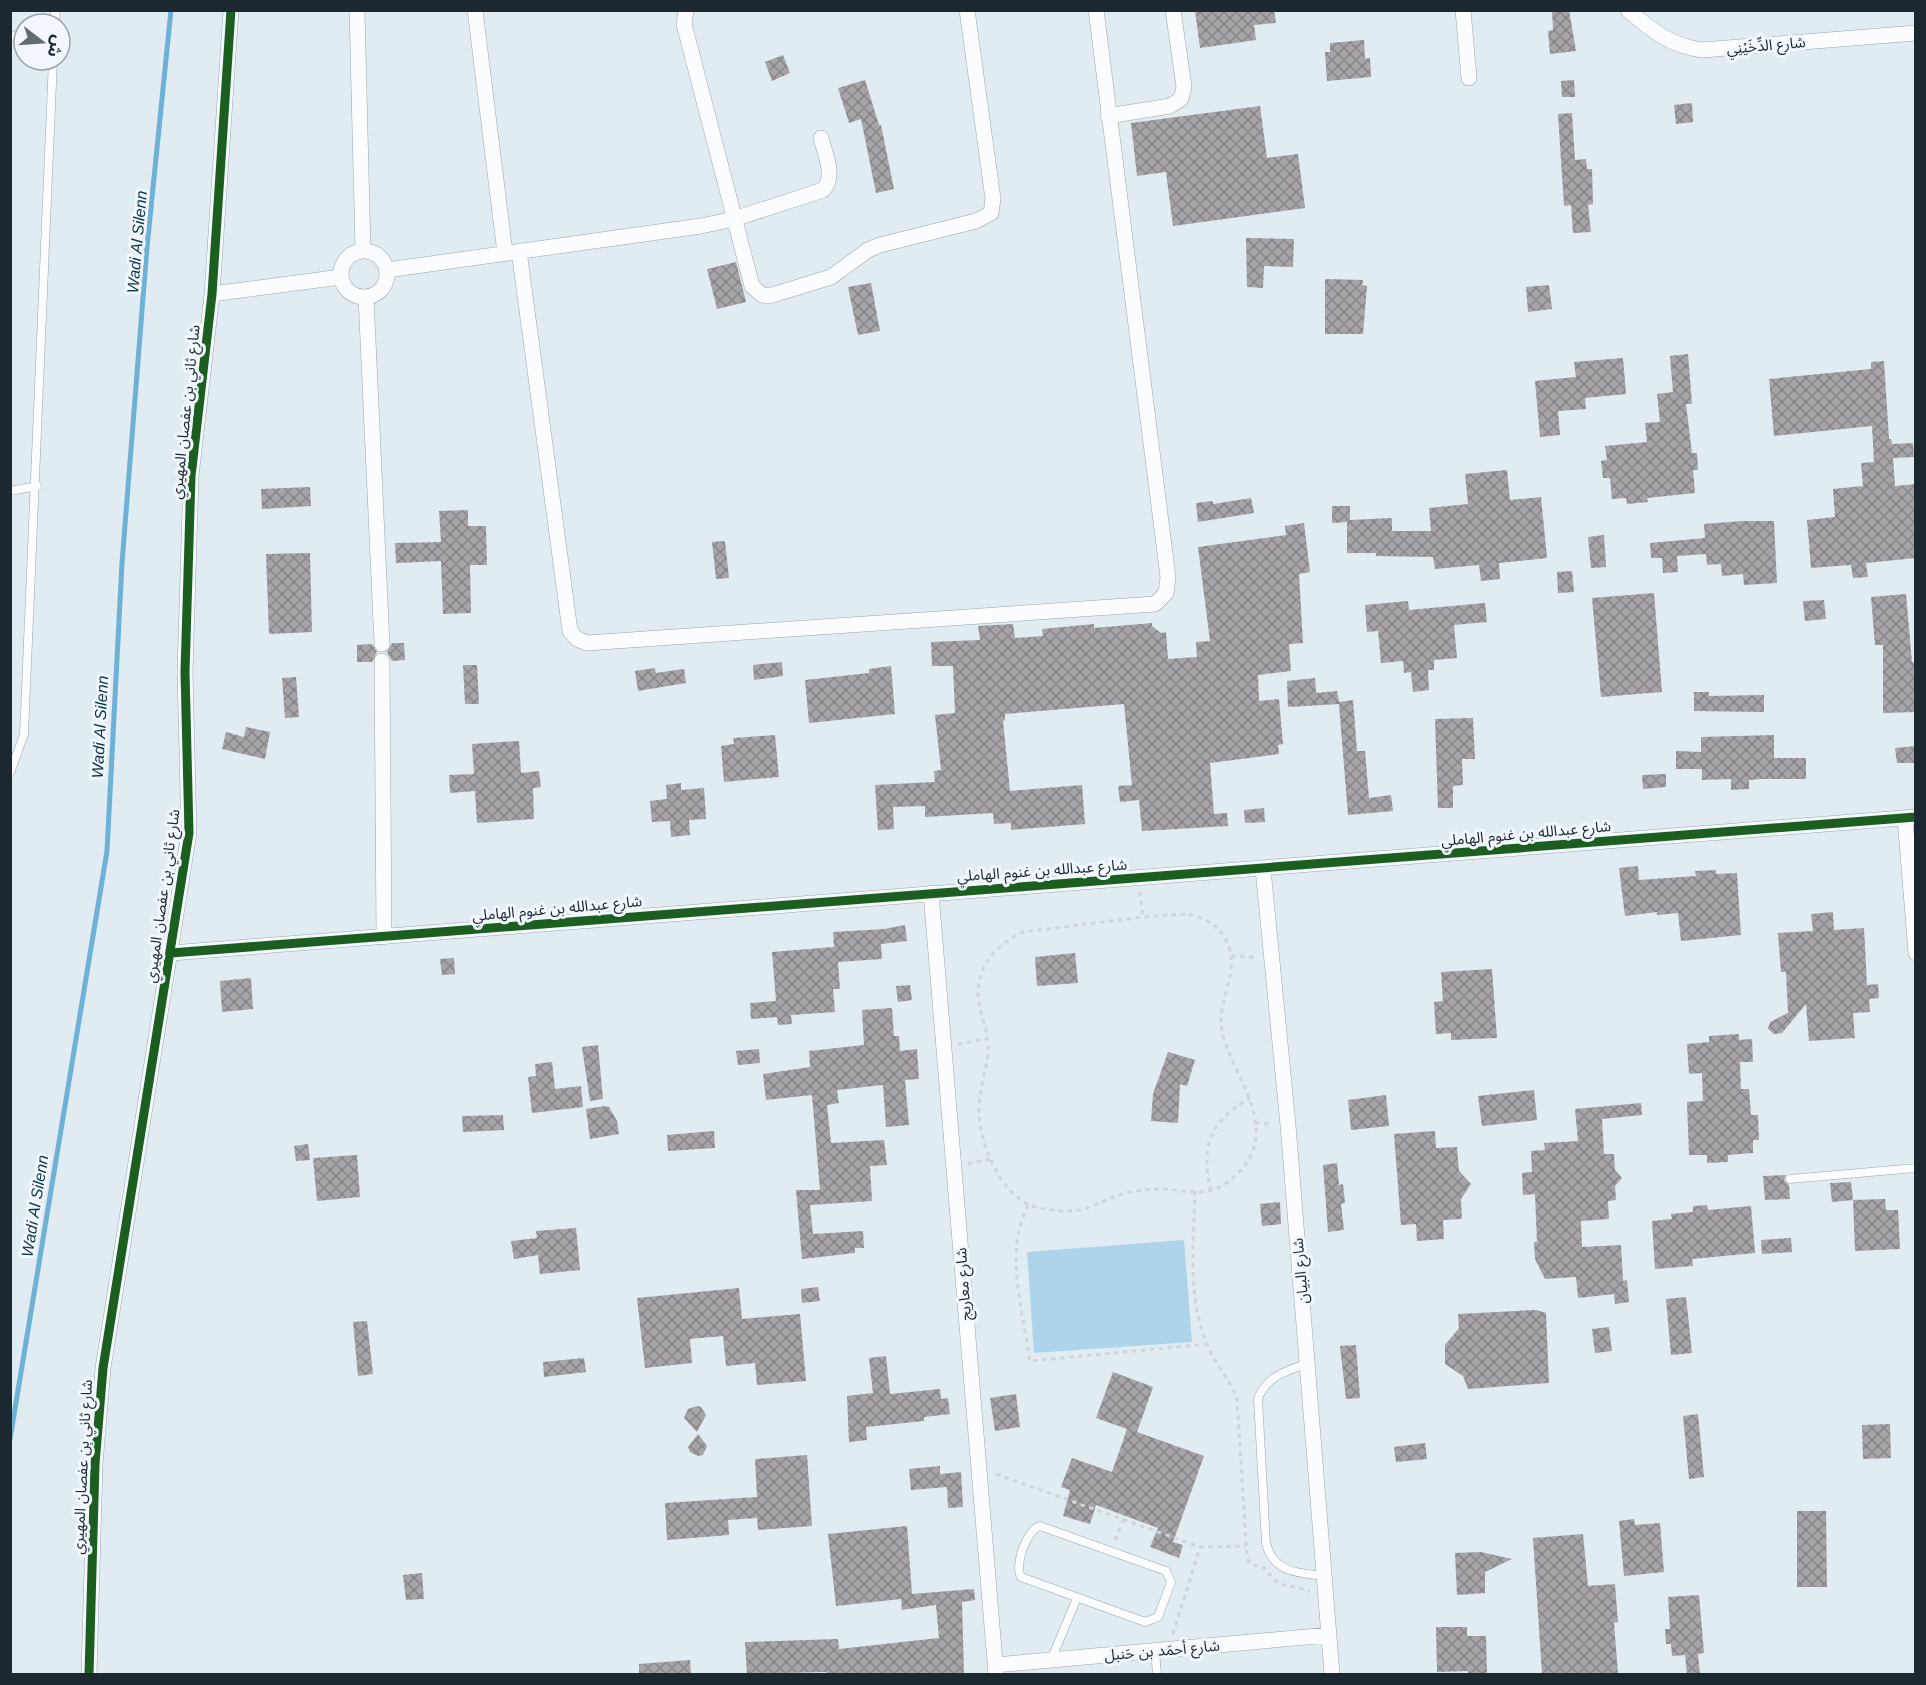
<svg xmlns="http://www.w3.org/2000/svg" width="1926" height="1685" viewBox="0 0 1926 1685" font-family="Helvetica,'Noto Sans Arabic',sans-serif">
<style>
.pitch{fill:#aed4ec}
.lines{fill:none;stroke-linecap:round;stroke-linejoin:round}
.stream{stroke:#6eb1d6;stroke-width:5}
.building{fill:url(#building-cross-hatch)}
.lane-casing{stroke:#9aa5ac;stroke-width:9}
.street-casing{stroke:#9aa5ac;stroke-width:16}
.path{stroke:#d2d5d7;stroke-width:3;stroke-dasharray:4.5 4.5;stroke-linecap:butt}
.lane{stroke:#fafcfd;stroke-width:8}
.street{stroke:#fafcfd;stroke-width:15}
.cycleway-casing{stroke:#f1f7fc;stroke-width:13}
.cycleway{stroke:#1b5e20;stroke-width:9}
.labels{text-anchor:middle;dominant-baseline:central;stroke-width:6;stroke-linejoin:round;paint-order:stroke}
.street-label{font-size:15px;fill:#1b2830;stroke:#f1f7fc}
.water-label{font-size:16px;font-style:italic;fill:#0c3449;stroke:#f1f7fc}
</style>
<defs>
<pattern id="building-cross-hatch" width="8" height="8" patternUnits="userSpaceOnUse" patternTransform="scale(1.5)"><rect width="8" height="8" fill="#a6a4a6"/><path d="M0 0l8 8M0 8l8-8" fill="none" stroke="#868688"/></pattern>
</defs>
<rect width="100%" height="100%" fill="#e0ebf2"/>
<path class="pitch" d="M1184 1240 1192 1342 1034 1353 1027 1252Z"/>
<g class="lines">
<path class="stream" d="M10 1439 107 851 122 563 147 247 171 10"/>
</g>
<path class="building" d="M1195 10H1274L1276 23 1254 25 1256 40 1200 48Z
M1552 10H1569L1576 51 1550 54 1548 31 1553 30Z
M1364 40 1365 59 1370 58 1371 77 1327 81 1325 52H1330V43Z
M783 55 790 73 772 81 765 62Z
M865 80 879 125H881L894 189 876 193 861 119 849 123 838 88Z
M1574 80 1575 97H1562L1561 81Z
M1692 103 1693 122 1676 124 1674 105Z
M1260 106 1267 158 1298 154 1305 208 1173 226 1166 172 1137 176 1131 123Z
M1572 113 1575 160 1586 159 1587 169H1592L1593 204 1588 205 1591 232 1573 233 1571 205 1564 206 1558 114Z
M1246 238 1294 239 1293 267 1264 266 1263 288 1247 287Z
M736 262 746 302 717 309 707 269Z
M1325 279 1363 280 1362 285 1367 286 1363 334H1325Z
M871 283 880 331 858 335 848 287Z
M1549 285 1552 309 1528 312 1526 287Z
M1688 354 1692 404H1686L1692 453H1697L1698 470H1693L1695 493 1647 498 1648 502 1627 504 1626 498 1612 499 1610 478H1603L1601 461 1607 460 1605 446 1647 442 1645 423 1660 422 1657 394 1673 392 1670 356Z
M1623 358 1626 394 1585 398 1586 409 1558 411 1560 435 1540 437 1535 381 1576 377 1574 362Z
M1884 361 1889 439H1891L1892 444 1913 443 1914 457 1893 458 1895 486 1916 484V558L1866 563 1868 577 1853 578 1851 565 1811 568 1807 520 1835 517 1833 489 1863 486 1861 463 1874 462 1872 426 1774 436 1769 379 1871 369V362Z
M1507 470 1510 500 1541 497 1547 558 1499 563 1500 579 1481 581 1479 565 1435 569 1433 557 1376 556V553H1347V522L1332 523V506H1350V520L1392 518V531H1431L1429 508 1468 504 1465 474Z
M310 487 311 506 262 509 261 489Z
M1251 498 1254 513 1198 522 1196 503 1213 501V504Z
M468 510V526H486L487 565H470L471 613 443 614 441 561 396 563 395 543 441 542 439 511Z
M1741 521H1774L1777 583 1744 585 1743 574 1722 576 1721 564 1707 565 1706 554 1677 556 1678 572 1663 573 1662 558H1651L1650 543 1705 538 1704 524Z
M1304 523 1310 572 1299 574 1303 643 1289 644 1291 671 1258 675 1259 701 1279 699 1283 744 1278 745 1279 754 1210 763 1214 814 1227 813 1228 826 1142 831 1139 800 1120 802 1118 786 1132 785 1124 704 1005 714V720L1003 721 1010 791 1082 785 1085 824 1011 830V823L994 824 993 813 925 817V806L893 807 894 829 878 830 875 785 935 782 934 771 941 770 935 715 955 713 953 666H932L931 642 980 640 978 626 1013 624 1015 638 1043 636 1042 629 1094 624V628L1152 623V626L1161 633 1166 632 1168 659 1197 657 1196 642 1210 641 1198 547 1286 535 1285 526Z
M1604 535 1606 567 1591 568 1588 537Z
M725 541 729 578 716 579 712 542Z
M310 553 312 632 269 634 266 554Z
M1572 571 1574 592 1558 593 1557 572Z
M1654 593 1662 692 1601 697 1592 598Z
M1906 594 1912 662H1916V712L1883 713V645H1875L1871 597Z
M1824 600 1826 619 1805 621 1803 601Z
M1408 601 1409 610 1485 603 1487 622 1454 625 1457 658 1434 660V670H1428L1429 690 1413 692 1411 672 1404 673 1403 661 1381 663 1378 631 1367 632 1365 605Z
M392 643H404L405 660 392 661 387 652Z
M372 644 377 652 372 662H357V645Z
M782 662 783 676 754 680 753 665Z
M463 665H477L479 704H465Z
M891 666 895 714 809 723 805 680 869 673V669Z
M655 668 656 673 684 669 686 683 638 691 635 671Z
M296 677 299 717 285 718 282 678Z
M1315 678 1316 693 1337 691 1339 702 1353 700 1357 751H1365L1369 798 1391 795 1393 811 1348 815 1339 704 1288 707 1287 681Z
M1694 692H1709V696L1764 695V712L1694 711Z
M1473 718 1475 759H1462L1463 785 1453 786V808H1438L1435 719Z
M246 727 270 732 265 759 222 749 226 732 244 737Z
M775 735 779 777 724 782 721 746 734 744 733 738Z
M1774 735V758H1806V779H1762L1749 780V789L1731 790V779L1702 780V769H1676V751L1701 752V737Z
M519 741 521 773 539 771 541 787 533 788 534 819 477 823 475 791 450 793 449 775 474 774 472 744Z
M1916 746V763H1897L1895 748Z
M1666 774V787L1643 789 1642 775Z
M681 783V790L704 788 706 819 689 820 690 835 671 837 670 821 652 822 650 801 667 799 666 785Z
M1264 808 1265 822 1245 823 1244 810Z
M1638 866 1639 880 1696 876 1695 871 1716 870V874L1737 873 1741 935 1681 941 1678 913 1657 915V912L1625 916 1619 868Z
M1833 912 1834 930 1864 928 1867 985 1878 984 1879 998 1869 999 1870 1012 1853 1013 1855 1038 1809 1041 1806 1004 1782 1033 1774 1034 1768 1029 1770 1022 1788 1013 1786 972H1781L1778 933 1813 931 1811 914Z
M905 925 907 941 881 944 882 959 838 962 840 989H833L835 1012 791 1015 792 1024 778 1025 777 1017 751 1019 750 1003 776 1001 772 952 834 947 833 932 884 929Z
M1075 953 1078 983 1037 986 1035 957Z
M454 958 455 974 442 975 440 959Z
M1492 969 1497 1038 1451 1040V1033L1436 1034 1434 1002 1443 1001 1441 972Z
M251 978 253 1009 222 1012 220 981Z
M910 985 912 1000 898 1002 896 986Z
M892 1008 894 1036H899L900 1051 917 1049 919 1079 905 1080 909 1125 886 1127 883 1085 837 1090 839 1103 827 1105 831 1143 884 1140 887 1165 870 1166 872 1201 810 1205 813 1234 863 1231 864 1248H855V1253L802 1259 796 1190H820L812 1095 766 1100 763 1074 810 1067 809 1051 864 1045 862 1010Z
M1739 1034V1040L1752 1039 1753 1062H1740L1741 1089H1749L1751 1115H1758L1759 1140H1753V1153L1728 1155V1162L1707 1163V1155H1689L1687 1102 1703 1101 1702 1073 1689 1074 1687 1044 1709 1042V1036Z
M598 1045 603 1099 590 1101 582 1047Z
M759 1049 760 1063 738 1065 736 1051Z
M1168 1052 1195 1060 1187 1086 1180 1084 1178 1123 1151 1121 1153 1094Z
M552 1062 555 1089 581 1086 583 1107 532 1113 528 1077 536 1076 535 1064Z
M1534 1090 1537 1120 1482 1126 1478 1096Z
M1386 1095 1389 1126 1351 1130 1348 1100Z
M1641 1103 1642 1115 1602 1119 1604 1154H1614L1615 1170 1622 1178 1615 1186 1616 1200 1608 1201 1609 1219 1581 1221 1582 1247 1621 1245 1623 1281 1627 1280 1629 1302 1615 1304 1614 1294 1578 1298 1576 1277 1545 1279 1535 1259 1534 1242H1537L1535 1194 1523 1195 1522 1173 1532 1172 1531 1151 1545 1150 1544 1143 1578 1141 1575 1109Z
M605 1106 609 1107 617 1121 619 1134 590 1139 586 1109Z
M503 1115 504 1130 463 1132 462 1116Z
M714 1131 715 1148 668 1151 667 1135Z
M1435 1131 1436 1148 1457 1147 1459 1171 1471 1184 1461 1199 1462 1219 1443 1220 1444 1239 1417 1241 1416 1224 1401 1225 1394 1134Z
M308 1144 310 1160 296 1161 294 1146Z
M357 1155 360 1197 317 1201 313 1158Z
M1337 1163 1339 1185 1343 1184 1345 1203 1341 1204 1344 1230 1328 1232 1323 1165Z
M1786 1175 1784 1180 1789 1185 1790 1199 1765 1200 1763 1176Z
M1851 1182 1853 1200 1832 1202 1830 1183Z
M1885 1199 1886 1210H1898L1900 1249 1855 1251 1853 1200Z
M1280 1202 1281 1224 1262 1226 1260 1204Z
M1707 1205 1708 1210 1751 1206 1755 1253 1692 1259 1693 1266 1655 1269 1652 1221 1672 1219 1671 1214 1693 1212V1206Z
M576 1228 580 1270 540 1274 538 1255 514 1259 511 1241 537 1238 536 1231Z
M1791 1238 1792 1252 1762 1254 1761 1240Z
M818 1287 820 1301 802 1303 801 1289Z
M739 1288 742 1319 800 1314 806 1381 757 1385 755 1363 726 1366 723 1336 690 1339 692 1363 645 1368 637 1298Z
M1686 1297 1692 1353 1671 1355 1666 1299Z
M1536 1310 1546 1313 1549 1383 1468 1389 1463 1376 1445 1364V1345L1459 1328 1458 1314Z
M367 1321 373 1374 358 1376 353 1322Z
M1609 1327 1612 1351 1595 1353 1592 1329Z
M1356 1345 1360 1398 1346 1399 1340 1346Z
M886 1356 890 1394 940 1389 941 1399 948 1398 950 1414 924 1417V1421L866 1427 867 1440 849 1442 847 1396 873 1393 869 1358Z
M584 1358 586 1372 544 1377 543 1362Z
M1113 1372 1153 1387 1137 1432 1204 1456 1173 1542 1183 1545 1179 1558 1150 1547 1158 1528 1096 1505 1090 1524 1063 1516 1070 1490 1061 1487 1072 1458 1112 1472 1127 1429 1096 1418Z
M1016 1394 1020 1427 995 1431 990 1398Z
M697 1406 701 1407 706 1415 697 1432 684 1418 688 1409Z
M1698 1414 1704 1477 1689 1479 1683 1416Z
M1890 1424 1891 1458 1863 1459 1862 1425Z
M698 1434 707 1446 703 1455 698 1456 690 1452 688 1447Z
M1425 1443 1427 1459 1396 1462 1394 1447Z
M807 1455 812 1526 758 1530 757 1518 728 1520 729 1535 667 1540 665 1503 757 1497 755 1459Z
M940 1466V1474L961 1472 963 1507 948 1508 947 1487 911 1490 909 1469Z
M1797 1511H1826L1827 1587H1797Z
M1634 1519 1635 1525 1660 1523 1664 1572 1624 1576 1619 1521Z
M907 1526 912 1594 974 1589 975 1600 962 1602 964 1674H827L826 1672 747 1674 745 1642 838 1639 839 1649 939 1638 936 1605 902 1610 901 1599 836 1606 828 1534Z
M1583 1534 1588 1586 1615 1584 1618 1622 1614 1623 1618 1674H1542L1533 1538Z
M1481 1552 1512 1559 1485 1572V1593L1457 1595 1455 1553Z
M422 1573 424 1599 406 1600 403 1575Z
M1699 1595 1704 1653 1698 1654 1700 1674H1687L1685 1655 1672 1656 1671 1644H1666L1665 1629H1670L1668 1597Z
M1436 1627H1467V1636H1486L1487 1674H1468V1671L1437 1672Z
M690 1660 691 1674H639V1664Z"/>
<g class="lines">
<defs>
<path id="lane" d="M55 24V10
M10 36 24 34
M10 491 37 486
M10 773 24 734 53 60
M1790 1179 1916 1168
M1308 1363C1287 1371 1266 1376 1258 1399L1266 1543C1273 1573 1299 1573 1324 1576
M1040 1526 1166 1571 1171 1582 1158 1617 1145 1622 1021 1577C1014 1565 1027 1529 1040 1526Z
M1155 1651 1157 1674
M1051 1660 1077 1598"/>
<path id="street" d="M357 10 363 251
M475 10 505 253
M686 10 684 24 752 286 762 295 769 296 831 277 868 250 880 245 976 221 991 213 993 199 967 10
M1463 10 1469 78
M1628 10C1651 30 1671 46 1702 50L1916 33
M1108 116 1170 106 1181 99 1184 87 1173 10
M341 274a23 23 0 1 1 46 0a23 23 0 1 1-46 0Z
M519 251 570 631 577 639 587 643 1155 604 1166 593 1168 577 1096 10
M387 270 701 226 734 219 823 190C836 177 825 154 821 138
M212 294 341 277
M366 297 382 644
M382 661 384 937
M1905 818 1916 953
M1263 869 1288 1125 1332 1674
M931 893 996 1674
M171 953 1916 817
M995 1665 1329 1635
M89 1674 95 1464 103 1368 189 833 185 672 191 476 212 294 231 10"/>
</defs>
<use href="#lane" class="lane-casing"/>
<use href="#street" class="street-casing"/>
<path class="path" d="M1140 892 1143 917
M1189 914C1206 919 1219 925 1227 942 1241 971 1216 1001 1222 1031 1230 1071 1273 1116 1249 1159 1243 1171 1225 1187 1212 1190 1196 1195 1178 1189 1162 1189 1152 1189 1141 1190 1130 1192 1109 1196 1089 1212 1066 1211 1054 1211 1041 1209 1030 1205 1001 1194 980 1144 979 1114 978 1093 986 1073 988 1052 989 1035 982 1019 979 1003 973 970 995 945 1023 932L1143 917Z
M1231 956 1256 957
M958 1044 986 1039
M1255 1123 1271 1124
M968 1164 990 1159
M1195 1191C1194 1243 1186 1302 1210 1351 1218 1368 1231 1381 1237 1399L1247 1558 1250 1564 1265 1568C1279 1592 1290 1582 1310 1592
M1211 1191C1200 1146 1210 1121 1250 1098
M1028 1205C1004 1252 1023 1311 1030 1361L1207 1344
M996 1474 1200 1547 1246 1546
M1115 1540 1124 1518
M1173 1634 1200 1547"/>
<use href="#lane" class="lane"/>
<use href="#street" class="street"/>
<defs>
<path id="cycleway" d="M171 953 1916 817
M89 1674 95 1464 103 1368 189 833 185 672 191 476 212 294 231 10"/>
</defs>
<use href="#cycleway" class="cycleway-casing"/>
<use href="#cycleway" class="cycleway"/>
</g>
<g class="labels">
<g class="street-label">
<text transform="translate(1766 45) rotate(-5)">شارع الدِّخَيْنِي</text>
<text transform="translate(185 412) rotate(-84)">شارع ثاني بن عفصان المهيري</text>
<text transform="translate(1526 833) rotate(-5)">شارع عبدالله بن غنوم الهاملي</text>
<text transform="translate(1042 870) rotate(-4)">شارع عبدالله بن غنوم الهاملي</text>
<text transform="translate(162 896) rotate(-82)">شارع ثاني بن عفصان المهيري</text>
<text transform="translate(557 908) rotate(-5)">شارع عبدالله بن غنوم الهاملي</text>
<text transform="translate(1300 1271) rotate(-95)">شارع البيان</text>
<text transform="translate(963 1284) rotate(-94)">شارع معاريج</text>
<text transform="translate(82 1467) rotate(-87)">شارع ثاني بن عفصان المهيري</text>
<text transform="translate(1162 1650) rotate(-5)">شارع أحمَد بن حَنبل</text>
</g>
<g class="water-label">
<text transform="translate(137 242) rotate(-85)">Wadi Al Silenn</text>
<text transform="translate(100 727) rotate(-87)">Wadi Al Silenn</text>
<text transform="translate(35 1206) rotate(-81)">Wadi Al Silenn</text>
</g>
</g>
<rect width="1926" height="1685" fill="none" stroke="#1b2830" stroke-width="24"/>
<g transform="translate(42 42) rotate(107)"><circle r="28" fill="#f1f7fc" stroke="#9ba4aa" stroke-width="1.5"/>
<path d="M0-4.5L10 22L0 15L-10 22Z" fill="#606c74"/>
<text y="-9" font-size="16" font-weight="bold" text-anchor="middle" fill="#1b2830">ش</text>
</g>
</svg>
